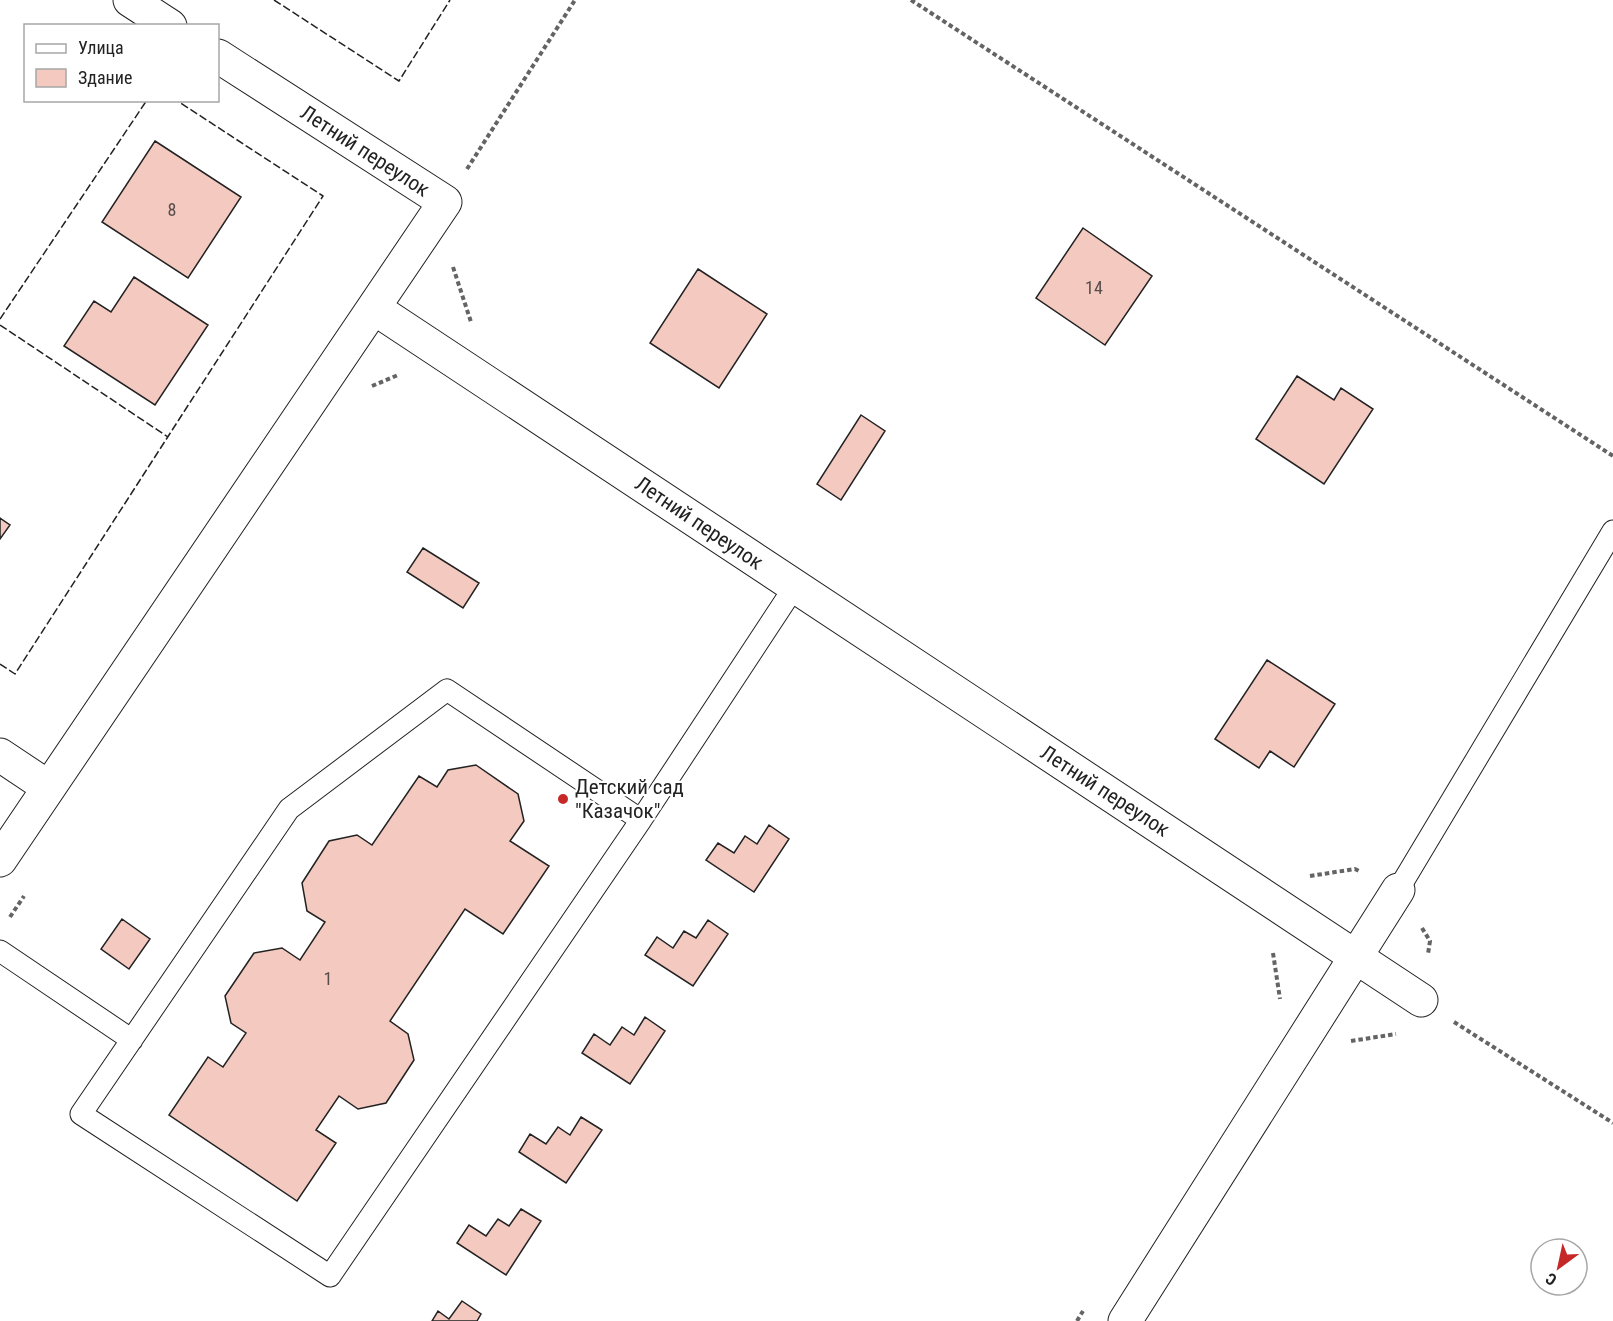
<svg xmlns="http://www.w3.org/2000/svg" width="1613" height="1321" viewBox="0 0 1613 1321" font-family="'Roboto Condensed',sans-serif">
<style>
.building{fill:#f3c9c0;stroke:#222;stroke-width:1.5}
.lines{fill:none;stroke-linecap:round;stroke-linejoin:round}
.service-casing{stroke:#222;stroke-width:23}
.minor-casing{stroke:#222;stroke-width:35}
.path{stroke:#646464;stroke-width:4;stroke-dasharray:4.5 3;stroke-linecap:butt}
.service{stroke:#fff;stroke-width:21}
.minor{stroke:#fff;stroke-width:33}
.fence{stroke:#222;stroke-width:1.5;stroke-dasharray:8 3;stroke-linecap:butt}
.poi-dot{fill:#c62828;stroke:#fff;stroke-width:2}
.labels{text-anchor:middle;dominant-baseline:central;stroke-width:4.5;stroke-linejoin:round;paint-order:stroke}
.number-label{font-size:18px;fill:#564c4a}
.street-label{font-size:21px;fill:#222;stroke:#fff}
.poi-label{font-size:21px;fill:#222;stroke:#fff;text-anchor:start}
</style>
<rect width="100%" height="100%" fill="#fff"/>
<path class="building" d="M155 141 241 197 188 278 102 222Z
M1083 228 1152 276 1105 345 1036 298Z
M698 269 767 314 719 388 650 343Z
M134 277 208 325 155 405 64 346 94 301 111 312Z
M1297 376 1334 400 1341 388 1373 409 1324 484 1256 439Z
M861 415 885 431 841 500 817 484Z
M0 518 10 525 0 539Z
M423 548 479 583 463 608 407 572Z
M1267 660 1335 704 1294 767 1270 751 1259 768 1215 739Z
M476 765 518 794 524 821 510 841 549 866 503 934 465 909 390 1021 408 1034 414 1060 386 1103 358 1109 339 1096 316 1130 336 1143 297 1201 169 1115 208 1057 223 1067 246 1033 231 1023 225 996 254 953 282 948 300 960 325 922 307 911 302 883 329 841 357 835 372 845 419 776 437 787 448 770Z
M769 825 789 839 754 892 706 860 718 843 734 853 745 836 757 844Z
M122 919 150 939 129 969 101 949Z
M708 920 728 934 693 986 645 955 657 937 673 948 684 931 696 938Z
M645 1017 665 1031 630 1084 582 1053 594 1034 610 1045 622 1027 634 1035Z
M581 1117 602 1130 566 1183 519 1152 530 1134 546 1144 558 1127 570 1135Z
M521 1209 541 1221 506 1275 457 1243 469 1225 486 1236 498 1219 509 1226Z
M462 1301 481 1314 477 1321H432L438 1311 449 1319Z"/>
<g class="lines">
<defs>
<path id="service" d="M447 690 641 820 330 1276 81 1114 289 809Z
M641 820 795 586
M1398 890 1613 531
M0 951 132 1040"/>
<path id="minor" d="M130 0 170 26
M374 308 1421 1000
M0 755 48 787
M0 860 445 202 218 56
M1125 1321 1398 890"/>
</defs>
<use href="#service" class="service-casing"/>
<use href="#minor" class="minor-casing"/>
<path class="path" d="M911 0 1613 456
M467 169 575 0
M453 267 471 322
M372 386 398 375
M1310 876 1355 869 1361 872
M10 917 24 896
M1422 928 1430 941 1428 954
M1273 953 1280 999
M1454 1022 1613 1123
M1351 1041 1396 1034
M1077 1321 1083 1311"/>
<use href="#service" class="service"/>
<use href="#minor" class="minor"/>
<path class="fence" d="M274 0 399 81 450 0
M0 319 147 100
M0 325 168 437
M0 664 15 674 323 196 176 100"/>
</g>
<circle class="poi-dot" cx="563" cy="799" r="6"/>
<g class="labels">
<g class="number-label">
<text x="172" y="209">8</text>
<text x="1094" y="287">14</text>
<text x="328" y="978">1</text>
</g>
<g class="street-label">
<text transform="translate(365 151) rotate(33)">Летний переулок</text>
<text transform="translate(699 523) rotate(34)">Летний переулок</text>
<text transform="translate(1105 791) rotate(33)">Летний переулок</text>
</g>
<g class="poi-label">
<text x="575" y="787">Детский сад<tspan x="575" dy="24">"Казачок"</tspan></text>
</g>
</g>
<rect x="24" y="24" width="195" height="78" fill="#ffffff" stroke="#a7a7a7" stroke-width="1.5"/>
<rect x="36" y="44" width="30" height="9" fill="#ffffff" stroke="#a7a7a7" stroke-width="1.5"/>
<text x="78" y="54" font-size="18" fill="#222222">Улица</text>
<rect x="36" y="69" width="30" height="18" fill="#f3c9c0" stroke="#a7a7a7" stroke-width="1.5"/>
<text x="78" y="84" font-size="18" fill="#222222">Здание</text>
<g transform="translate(1559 1267) rotate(213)"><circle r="28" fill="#ffffff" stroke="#a7a7a7" stroke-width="1.5"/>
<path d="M0-4.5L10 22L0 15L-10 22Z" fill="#c62828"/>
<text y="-9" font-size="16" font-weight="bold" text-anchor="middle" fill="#222222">С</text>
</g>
</svg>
